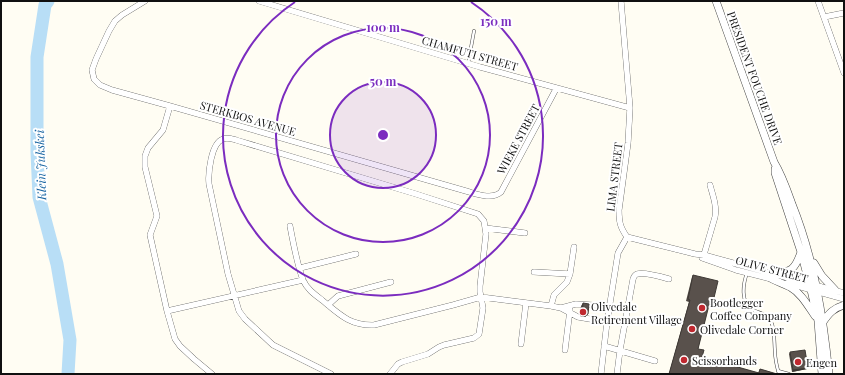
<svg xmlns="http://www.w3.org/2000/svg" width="845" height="375" viewBox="0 0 845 375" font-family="'Playfair Display',serif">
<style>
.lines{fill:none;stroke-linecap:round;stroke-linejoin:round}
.river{stroke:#b8def6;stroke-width:13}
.service-casing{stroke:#434343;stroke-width:3.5}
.minor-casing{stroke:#434343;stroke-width:6}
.tertiary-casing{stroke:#434343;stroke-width:8}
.service{stroke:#fff;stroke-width:2.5}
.minor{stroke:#fff;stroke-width:5.5}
.tertiary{stroke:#fff;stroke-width:7}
.wall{fill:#4d4641}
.shaded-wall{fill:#3e3935}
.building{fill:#59514c;stroke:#3e3935}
.ring{fill:none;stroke:#7b2cbf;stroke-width:2}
.poi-dot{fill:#c0282f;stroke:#fff;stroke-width:1.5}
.labels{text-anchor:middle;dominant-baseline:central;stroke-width:4;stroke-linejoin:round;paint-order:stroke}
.street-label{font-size:11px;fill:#101010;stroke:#fff}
.poi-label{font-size:11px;fill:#101010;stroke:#fff;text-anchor:start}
.water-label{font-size:12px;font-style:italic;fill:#1965a2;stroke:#fff}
.centre{fill:#7b2cbf;stroke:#fff;stroke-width:2}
.ring-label{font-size:12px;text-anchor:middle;font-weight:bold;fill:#7b2cbf;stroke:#fff;stroke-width:4;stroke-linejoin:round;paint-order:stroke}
</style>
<rect width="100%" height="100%" fill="#fffdf3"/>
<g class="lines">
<path class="river" d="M48 1 45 5 37 57V152L39 197 57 264 70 340 68 374"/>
<defs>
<path id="service" d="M468 64 474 31
M747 273C743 284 740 303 753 310 762 314 768 314 772 324 775 333 774 343 775 352 775 360 777 367 779 374
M778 371 789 374"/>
<path id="minor" d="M145 1 122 15 115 21 109 31 96 59 92 70 94 79 100 85 112 90 170 106 466 191C477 194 492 200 501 192L556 89
M259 1 480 67 630 108
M818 1 844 73
M824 17 844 13
M170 106 163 130 148 148 145 156V167L157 216 150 235 167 311 175 339 180 346 194 359 212 374
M290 226C293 242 297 264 303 280 307 289 314 294 322 300 339 314 350 326 374 325L453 305 481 297 551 306 561 308 578 317 607 322
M485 228 525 233
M627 237 695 254 704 255 733 263 844 293
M702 258 736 270 775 280
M703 258 715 217C717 206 713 196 710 185
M300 268 356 254
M534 272 570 274
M787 283 844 299
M328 305 338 296 391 282
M551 306 554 295 567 282 570 274 574 247
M561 308 576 304 609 306
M167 311 303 280
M521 344 526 303
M604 346 655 361
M565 350 570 310
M331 374 273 345 245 319 239 311 228 274 209 184C208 173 211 143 223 139 227 137 232 139 236 140L416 194 478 214 484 221 486 234 480 286V292L483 308 479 334 474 338 444 345 439 347 428 354 402 362 398 364 390 374
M601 374 607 322 618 253 627 237C620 227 619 222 619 210L628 143 630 108 621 1
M617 374 620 350 633 279C634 277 634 275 637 274 644 272 662 277 669 279"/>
<path id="tertiary" d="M716 1 774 162C782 175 787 190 792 204 814 259 823 315 829 374
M775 169V173L801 252 811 290 818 321 822 374
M814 263 822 276 835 290
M773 274C791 272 795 270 801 252
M772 279C778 282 784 284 790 287 801 293 808 306 815 316
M823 322C829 313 834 308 844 305"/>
</defs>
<use href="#service" class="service-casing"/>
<use href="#minor" class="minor-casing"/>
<use href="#tertiary" class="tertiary-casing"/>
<use href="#service" class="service"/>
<use href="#minor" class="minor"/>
<use href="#tertiary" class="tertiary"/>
</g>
<path class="wall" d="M693 275 711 308 708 307 698 349 702 357 758 373 760 369 777 374H669L689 302 686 301 692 277Z
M583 303 588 314 585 317 580 316 581 306Z
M790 352 808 368 807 369 792 372 789 354Z"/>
<path class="shaded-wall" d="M582 313 588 314 585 317 580 316Z
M808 368 807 369 792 372 793 370Z"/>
<path class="building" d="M693 275 718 281 712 306 709 305 698 349 704 350 702 357 759 373 760 369 777 374H669L690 300 688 299Z
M583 303 589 304 588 314 582 313Z
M805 350 808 368 793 370 790 352Z"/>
<circle cx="383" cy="135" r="53" fill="#7b2cbf" fill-opacity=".12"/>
<g class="ring">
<circle cx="383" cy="135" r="53"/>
<circle cx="383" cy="135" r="107"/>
<path d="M471 2A160 160 0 1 1 295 2"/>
</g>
<g class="poi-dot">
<circle cx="702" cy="308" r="4"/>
<circle cx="583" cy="312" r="4"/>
<circle cx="692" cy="329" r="4"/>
<circle cx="684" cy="360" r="4"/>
<circle cx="798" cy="362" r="4"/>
</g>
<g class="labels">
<g class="street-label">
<text transform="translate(470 53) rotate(16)">CHAMFUTI STREET</text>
<text transform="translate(755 78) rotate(70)">PRESIDENT FOUCHE DRIVE</text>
<text transform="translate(248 118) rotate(16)">STERKBOS AVENUE</text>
<text transform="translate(518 139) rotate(-62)">WIEKE STREET</text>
<text transform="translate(614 177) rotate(-83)">LIMA STREET</text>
<text transform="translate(772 269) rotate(15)">OLIVE STREET</text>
</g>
<g class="poi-label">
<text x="710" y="302">Bootlegger<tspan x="710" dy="13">Coffee Company</tspan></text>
<text x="591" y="306">Olivedale<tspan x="591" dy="13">Retirement Village</tspan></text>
<text x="700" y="329">Olivedale Corner</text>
<text x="692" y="360">Scissorhands</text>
<text x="806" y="362">Engen</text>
</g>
<g class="water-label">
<text transform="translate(40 165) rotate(-92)">Klein Jukskei</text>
</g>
</g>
<circle cx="383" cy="135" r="6" class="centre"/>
<g class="ring-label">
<text x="496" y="26">150 m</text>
<text x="383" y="32">100 m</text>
<text x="383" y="86">50 m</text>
</g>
<rect width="845" height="375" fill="none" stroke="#101010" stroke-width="4"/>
</svg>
